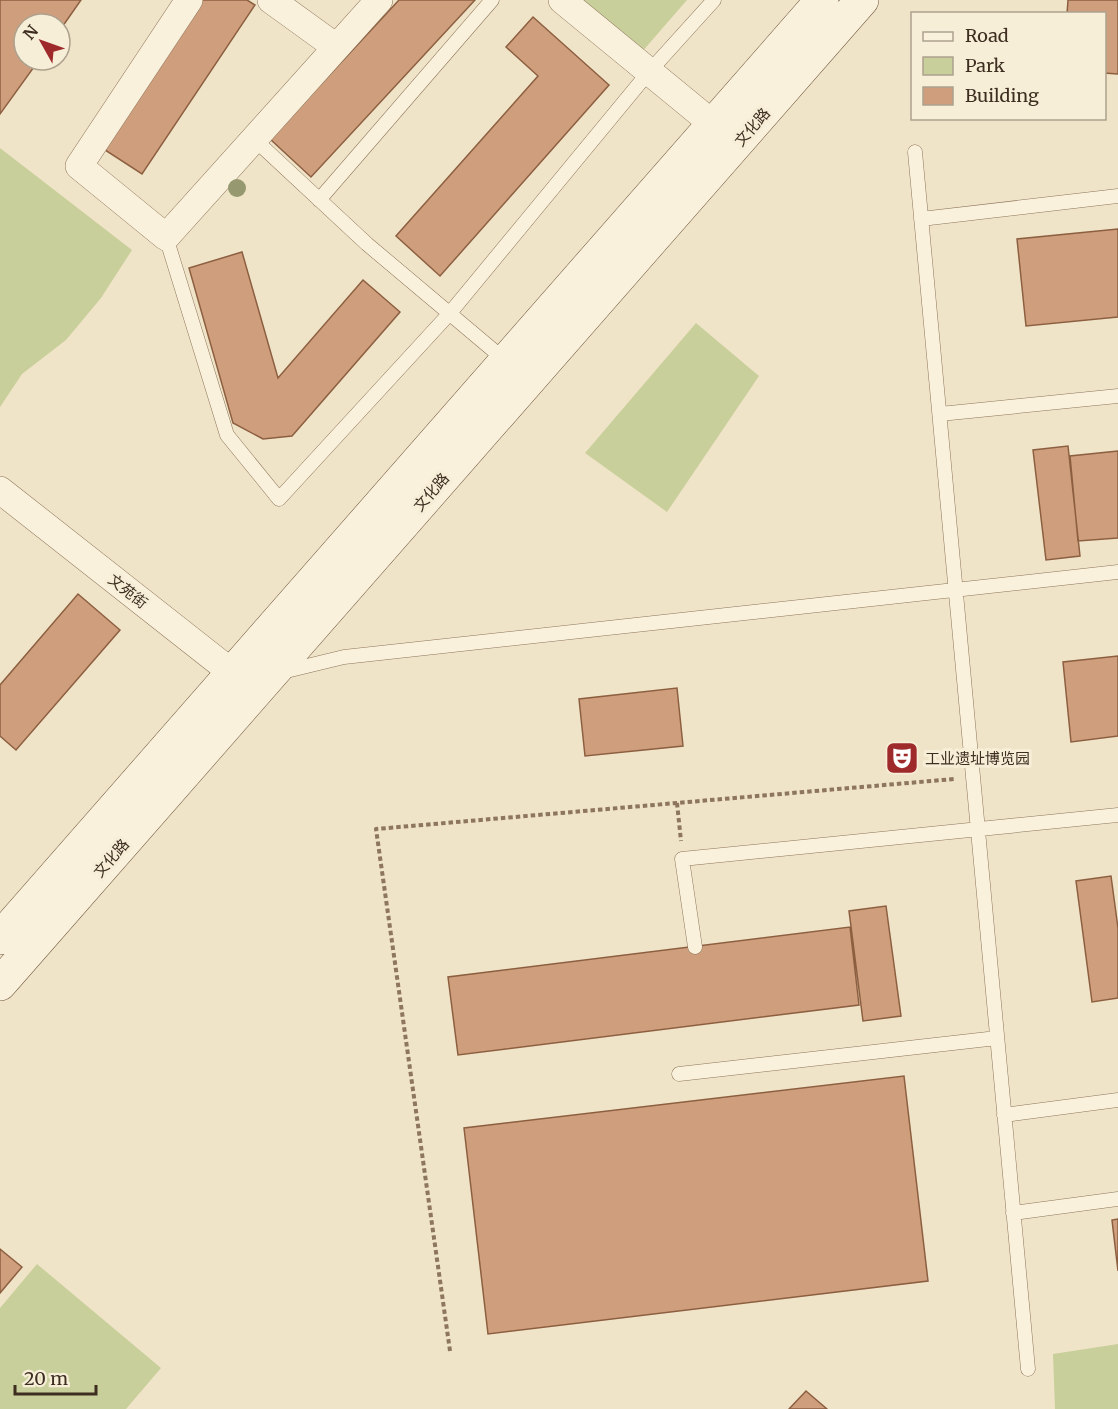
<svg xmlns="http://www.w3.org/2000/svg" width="1118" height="1409" viewBox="0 0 1118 1409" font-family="Merriweather,'Noto Sans SC',serif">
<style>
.green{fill:#c9cf9b}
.building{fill:#cf9f7d;stroke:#8d5f41;stroke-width:1.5}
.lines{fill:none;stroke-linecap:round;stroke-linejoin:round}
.service-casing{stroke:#8d765c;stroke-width:15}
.minor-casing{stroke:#8d765c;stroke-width:28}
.secondary-casing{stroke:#6f573f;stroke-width:34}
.path{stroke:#8d765c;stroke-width:4;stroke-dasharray:4.5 3;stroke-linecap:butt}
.service{stroke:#faf1dc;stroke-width:14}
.minor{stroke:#faf1dc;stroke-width:27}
.secondary{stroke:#faf1dc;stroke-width:33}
.tree{fill:#96986f}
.labels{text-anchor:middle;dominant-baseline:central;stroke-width:6;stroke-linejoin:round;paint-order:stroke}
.street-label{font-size:15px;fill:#3d2e20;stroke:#f7eed8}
.poi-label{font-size:15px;fill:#3d2e20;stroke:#f7eed8;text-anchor:start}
</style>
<rect width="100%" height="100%" fill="#f0e4c8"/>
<path class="green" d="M581 0H687L641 53Z
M0 148 132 250 101 298 66 340 22 374 0 407Z
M696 323 759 376 667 512 585 453Z
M37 1264 161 1368 126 1409H0V1308Z
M1118 1344V1409H1055L1053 1354Z"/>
<path class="building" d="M0 0H81L60 30V24H24V60H39L0 114Z
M201 0H247L255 5 142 174 102 148Z
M399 0H475L311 177 270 139Z
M1068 0H1118V74L1104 73V14H1067Z
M533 17 609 85 440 276 396 236 538 76 506 47Z
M1118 229V317L1026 326 1017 239Z
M242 252 278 378 363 280 400 312 292 436 263 439 233 423 189 268Z
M1068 446 1080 556 1046 560 1033 450Z
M1118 451V538L1078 541 1070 456Z
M78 594 120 630 16 750 0 736V685Z
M1118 656V736L1071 742 1063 662Z
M677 688 683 746 585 756 579 699Z
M1111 876 1118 928V998L1092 1002 1076 881Z
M886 906 901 1016 863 1021 849 911Z
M850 927 859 1005 458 1055 448 977Z
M904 1076 928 1281 488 1334 464 1128Z
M1118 1219V1271L1112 1220Z
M0 1249 22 1267 0 1293Z
M806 1391 827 1409H789Z"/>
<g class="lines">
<defs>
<path id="service" d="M254 139 367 244 506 361
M915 152 1028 1369
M319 200 492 0
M921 219 1118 196
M166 237 227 435 279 499 450 313 648 73 714 0
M940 414 1118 396
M282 672 344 657 1118 572
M695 947 682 859 1118 815
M679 1074 997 1038
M1004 1115 1118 1100
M1013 1213 1118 1199"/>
<path id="minor" d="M189 0 79 166 166 237 379 0
M271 0 336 47
M562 0 713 124
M0 490 249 686"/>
<path id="secondary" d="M0 938 822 0
M0 984 862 0"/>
</defs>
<use href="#service" class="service-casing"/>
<use href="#minor" class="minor-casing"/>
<use href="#secondary" class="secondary-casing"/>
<path class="path" d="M677 803 681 841
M450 1351 376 829 954 779"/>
<use href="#service" class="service"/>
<use href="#minor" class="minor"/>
<use href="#secondary" class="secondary"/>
</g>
<circle class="tree" cx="237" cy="188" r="9"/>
<defs>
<symbol id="theatre-square" viewBox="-11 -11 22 22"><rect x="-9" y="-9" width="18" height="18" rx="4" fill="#9e2a2b" stroke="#f7eed8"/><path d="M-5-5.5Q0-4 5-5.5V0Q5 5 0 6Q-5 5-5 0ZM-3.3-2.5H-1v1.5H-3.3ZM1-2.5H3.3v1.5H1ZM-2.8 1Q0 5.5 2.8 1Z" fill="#fff"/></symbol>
</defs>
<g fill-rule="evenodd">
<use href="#theatre-square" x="883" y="739" width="38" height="38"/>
</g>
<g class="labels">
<g class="street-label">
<text transform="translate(752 127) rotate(-49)">文化路</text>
<text transform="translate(431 492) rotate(-49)">文化路</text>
<text transform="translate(128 591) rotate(38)">文苑街</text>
<text transform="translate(111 858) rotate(-49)">文化路</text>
</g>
<g class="poi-label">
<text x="925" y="758">工业遗址博览园</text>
</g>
</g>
<rect x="911" y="12" width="195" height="108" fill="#f7eed8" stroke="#ada18e" stroke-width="1.5"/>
<rect x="923" y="32" width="30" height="9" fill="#faf1dc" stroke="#ada18e" stroke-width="1.5"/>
<text x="965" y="42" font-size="18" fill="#3d2e20">Road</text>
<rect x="923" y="57" width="30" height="18" fill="#c9cf9b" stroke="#ada18e" stroke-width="1.5"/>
<text x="965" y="72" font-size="18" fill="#3d2e20">Park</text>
<rect x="923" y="87" width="30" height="18" fill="#cf9f7d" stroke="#ada18e" stroke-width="1.5"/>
<text x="965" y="102" font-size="18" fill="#3d2e20">Building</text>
<g transform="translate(42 42) rotate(310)"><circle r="28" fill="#f7eed8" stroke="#ada18e" stroke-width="1.5"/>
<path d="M0-4.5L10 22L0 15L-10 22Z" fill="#9e2a2b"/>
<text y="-9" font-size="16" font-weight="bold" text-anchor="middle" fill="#3d2e20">N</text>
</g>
<path d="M15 1385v9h81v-9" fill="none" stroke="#3d2e20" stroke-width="3"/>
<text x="24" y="1385" font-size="18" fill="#3d2e20" stroke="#f7eed8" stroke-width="4.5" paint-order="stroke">20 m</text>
</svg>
